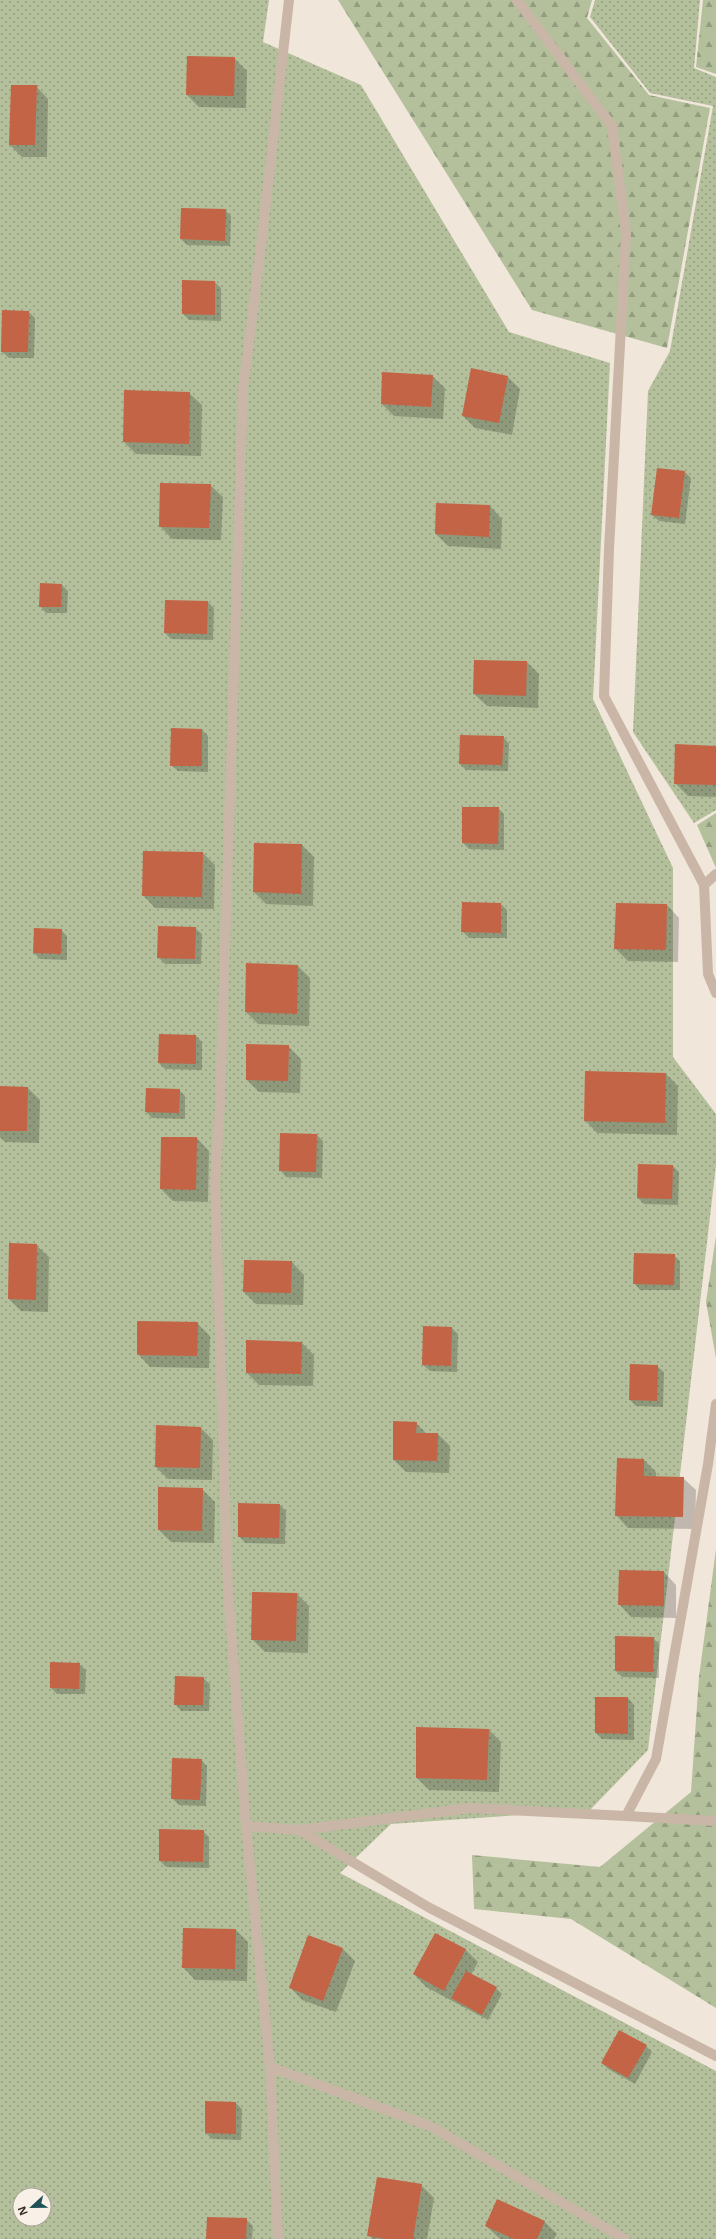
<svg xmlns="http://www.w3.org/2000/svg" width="716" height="2239" viewBox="0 0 716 2239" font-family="'Open Sans',sans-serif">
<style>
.forest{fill:url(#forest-firs)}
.park{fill:url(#park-dots);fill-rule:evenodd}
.shadow{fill:#0003}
.building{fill:#c36446}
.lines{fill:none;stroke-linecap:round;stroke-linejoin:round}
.service{stroke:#c9b6a7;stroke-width:10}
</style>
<defs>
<pattern id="forest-firs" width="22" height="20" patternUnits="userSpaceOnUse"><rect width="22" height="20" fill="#b3c09b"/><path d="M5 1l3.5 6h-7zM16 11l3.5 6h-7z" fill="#929c7e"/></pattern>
<pattern id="park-dots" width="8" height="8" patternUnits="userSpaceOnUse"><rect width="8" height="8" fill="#b3c09b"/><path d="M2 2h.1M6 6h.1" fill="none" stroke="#929c7e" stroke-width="1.8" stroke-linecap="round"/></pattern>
</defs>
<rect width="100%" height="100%" fill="#f1e6da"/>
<path class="forest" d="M338 0H592L587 18 649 95 710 108 667 348 532 310Z
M703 0H716V74L696 67Z
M716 813V868L697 825Z
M716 1236V1358L706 1302Z
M716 1549V2008L571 1919 474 1909 472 1855 600 1867 691 1792 699 1677Z"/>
<path class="park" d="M0 0H269L263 42 361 85 509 332 610 363 593 699 673 868V1057L716 1114V1165L648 1750 590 1810 391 1824 340 1873 716 2071V2239H0ZM20 2195H44V2219H20Z
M595 0H700L694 68 716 77V810L694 823 633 732 648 391 670 351 713 106 650 93 590 17Z"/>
<path class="shadow" d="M234 58 247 71 246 108 199 107 187 95Z
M36 86 48 99 47 157H22L10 145Z
M225 210 231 216 230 246 187 245 181 239Z
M215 282 221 288V321L189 320 183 314Z
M29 312 35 318 34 358H9L2 352Z
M432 376 445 388 443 419 394 416 382 404Z
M508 377 520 389 512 435 475 428 463 416Z
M189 393 202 405 201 456 136 454 124 442Z
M685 472 691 478 685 524 659 521 652 515Z
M210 485 223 497 221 540 172 539 160 526Z
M490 506 502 519 501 549 448 546 436 534Z
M62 585 68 591 67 613H46L40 606Z
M166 601 208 602 214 608 213 640 171 639 165 633Z
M527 662 539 674 538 708 487 706 474 694Z
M172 729 202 730 208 736V772L178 771 171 765Z
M503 737 509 743 508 771 466 770 460 764Z
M716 747V797L688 796 675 783Z
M498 808 504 814V850L469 849 463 843Z
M255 844 302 845 314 857 313 906 266 904 254 892Z
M203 853 215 865 214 909 155 908 143 895Z
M501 904 507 910V938H469L462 931Z
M667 905 679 918 678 962 628 961 615 948Z
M195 928 202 934 201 964H165L158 957Z
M61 930 67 936V960L40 959 34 953Z
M247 965 298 966 310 978 309 1026 258 1024 246 1012Z
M196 1036 202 1042V1070L165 1069 159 1063Z
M288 1046 301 1059 300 1093 259 1092 247 1080Z
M666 1074 678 1086 677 1135 597 1133 585 1120Z
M0 1087 28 1088 40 1100 39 1143 5 1142 0 1137Z
M179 1090 185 1096V1119L152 1118 146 1112Z
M317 1135 323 1141 322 1178 286 1177 280 1170Z
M197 1138 209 1151 208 1202 173 1201 161 1189Z
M673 1166 679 1172 678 1205 644 1204 638 1198Z
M36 1245 49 1257 48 1312 21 1311 9 1299Z
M674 1255 680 1261V1290H640L634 1283Z
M292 1262 304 1275 303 1305 256 1304 244 1292Z
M197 1323 210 1336 209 1368 150 1367 138 1354Z
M452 1328 458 1334 457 1372 430 1371 423 1365Z
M301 1342 314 1355 313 1386 259 1385 247 1373Z
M657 1366 664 1372 663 1407 636 1406 630 1400Z
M416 1423 427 1434H438L450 1446 449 1473 406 1472 394 1460Z
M201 1428 213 1440 212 1480 168 1479 156 1467Z
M644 1460 656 1472V1477L683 1478 696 1490 695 1529 628 1528 616 1515Z
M159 1488 202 1489 215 1502 214 1543 171 1542 159 1530Z
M280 1505 286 1511 285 1544 245 1543 239 1536Z
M664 1572 676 1585V1618L631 1617 619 1604Z
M297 1594 309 1606 308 1653 265 1652 252 1639Z
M653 1638 659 1644V1678L622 1677 616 1671Z
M79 1664 86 1670 85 1694H57L51 1688Z
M203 1678 210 1684 209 1711H181L175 1704Z
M596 1698H628L634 1705V1740L602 1739 596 1733Z
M489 1730 501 1742 499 1792 429 1790 417 1778Z
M201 1760 207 1766 206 1806 179 1805 172 1798Z
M203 1831 209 1837V1868L166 1867 160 1861Z
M236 1930 248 1942 247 1981 195 1980 183 1967Z
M435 1934 466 1950 478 1962 471 1975 496 1988 502 1994 488 2020 426 1987 414 1974Z
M309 1936 343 1949 355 1961 336 2012 302 2000 290 1987Z
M646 2046 652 2052 635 2084 608 2069 602 2063Z
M206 2102 236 2103 242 2109 241 2140 212 2139 206 2133Z
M421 2185 434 2198 427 2239H372L369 2235Z
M246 2219 253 2226 252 2239H207Z
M544 2221 557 2234 554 2239H500L486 2226Z"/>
<path class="building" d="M187 56 235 57 234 96 186 95Z
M11 85H37L35 145H9Z
M181 208 226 209 225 241 180 239Z
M182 280 215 281V315L182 314Z
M2 310 29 311 28 352H1Z
M471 368 508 376 499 423 462 416Z
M382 372 433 375 431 407 381 404Z
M124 390 190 392 189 444 123 442Z
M657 468 685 471 679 518 651 515Z
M160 483 211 484 209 528 159 527Z
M436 503 490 505 489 537 435 534Z
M40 583 62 584 61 607H39Z
M165 600 208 601 207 634 164 633Z
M474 660 527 661 526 696 473 694Z
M171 728 202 729V766H170Z
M460 735 504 736 502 765 459 764Z
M675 744 716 746V785L674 784Z
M462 807H499L498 844 462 843Z
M254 843 302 844 301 894 253 892Z
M143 851 203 852 202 897 142 896Z
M462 902 501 903V933L461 932Z
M616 903 667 904 666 950 614 949Z
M158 926 196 927 195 959 157 958Z
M34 928 62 929 61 954 33 953Z
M246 963 298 965 297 1014 245 1012Z
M159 1034 196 1035V1064L158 1063Z
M246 1044 289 1045 288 1081 246 1080Z
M585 1071 666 1073 665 1123 584 1121Z
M0 1086 28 1087 27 1131H0Z
M146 1088 180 1089 179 1113 145 1112Z
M280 1133 317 1134 316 1172 279 1171Z
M161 1137H197L196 1190 160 1189Z
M638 1164 673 1165 672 1199 637 1198Z
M9 1243 37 1244 36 1300 8 1299Z
M634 1253 675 1254 674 1285 633 1284Z
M244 1260 292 1261 291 1293 243 1292Z
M137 1321 198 1322 197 1356 137 1355Z
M423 1326 452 1327 451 1366 422 1365Z
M246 1340 302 1342 301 1374 246 1373Z
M630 1364 658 1365 657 1401 629 1400Z
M393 1421 417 1422 416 1433H438L437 1461 393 1460Z
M156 1425 201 1427 200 1468 155 1467Z
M617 1458 644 1459V1476L684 1477 683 1517 615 1516Z
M158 1487 203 1488 202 1531 158 1530Z
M238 1503 280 1504 279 1538 238 1537Z
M619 1570 664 1571V1606L618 1605Z
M252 1592 297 1593 296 1641 251 1640Z
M615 1636 654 1637 653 1672 615 1671Z
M50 1662 80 1663 79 1689 50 1688Z
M175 1676 204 1677 203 1705H174Z
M595 1697H628V1734L595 1733Z
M416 1727 489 1729 487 1780 416 1778Z
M172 1758 202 1759 200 1800 171 1799Z
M159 1829 204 1830 203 1862 159 1861Z
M183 1928 236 1929 235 1969 182 1968Z
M435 1933 466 1949 444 1991 413 1974Z
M308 1935 343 1948 323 2001 289 1988Z
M466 1971 497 1987 482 2015 451 1998Z
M619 2030 647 2045 628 2078 601 2063Z
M205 2101 236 2102V2134L205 2133Z
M377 2177 422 2184 413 2239H387L367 2236Z
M497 2199 545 2221 537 2239H514L485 2226Z
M207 2217 247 2218 246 2239H206Z"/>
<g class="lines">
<path class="service" d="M517 0 612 126 626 233 609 549 604 696 704 885 708 974 716 993
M704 885 716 874
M626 1816 716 1821
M246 1826 299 1830 470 1808 626 1816 656 1759 708 1464 716 1404
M299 1830 428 1907 716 2056
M270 2067 430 2126 625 2239
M278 2239 270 2067 246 1826 228 1590 215 1184 220 1104 243 389 261 246 289 0"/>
</g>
<g transform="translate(32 2207) rotate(248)"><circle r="19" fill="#f9f0e7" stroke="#aba29a"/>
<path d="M0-3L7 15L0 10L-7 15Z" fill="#1e5256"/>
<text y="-6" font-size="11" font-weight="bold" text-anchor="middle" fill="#352c27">N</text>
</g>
</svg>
